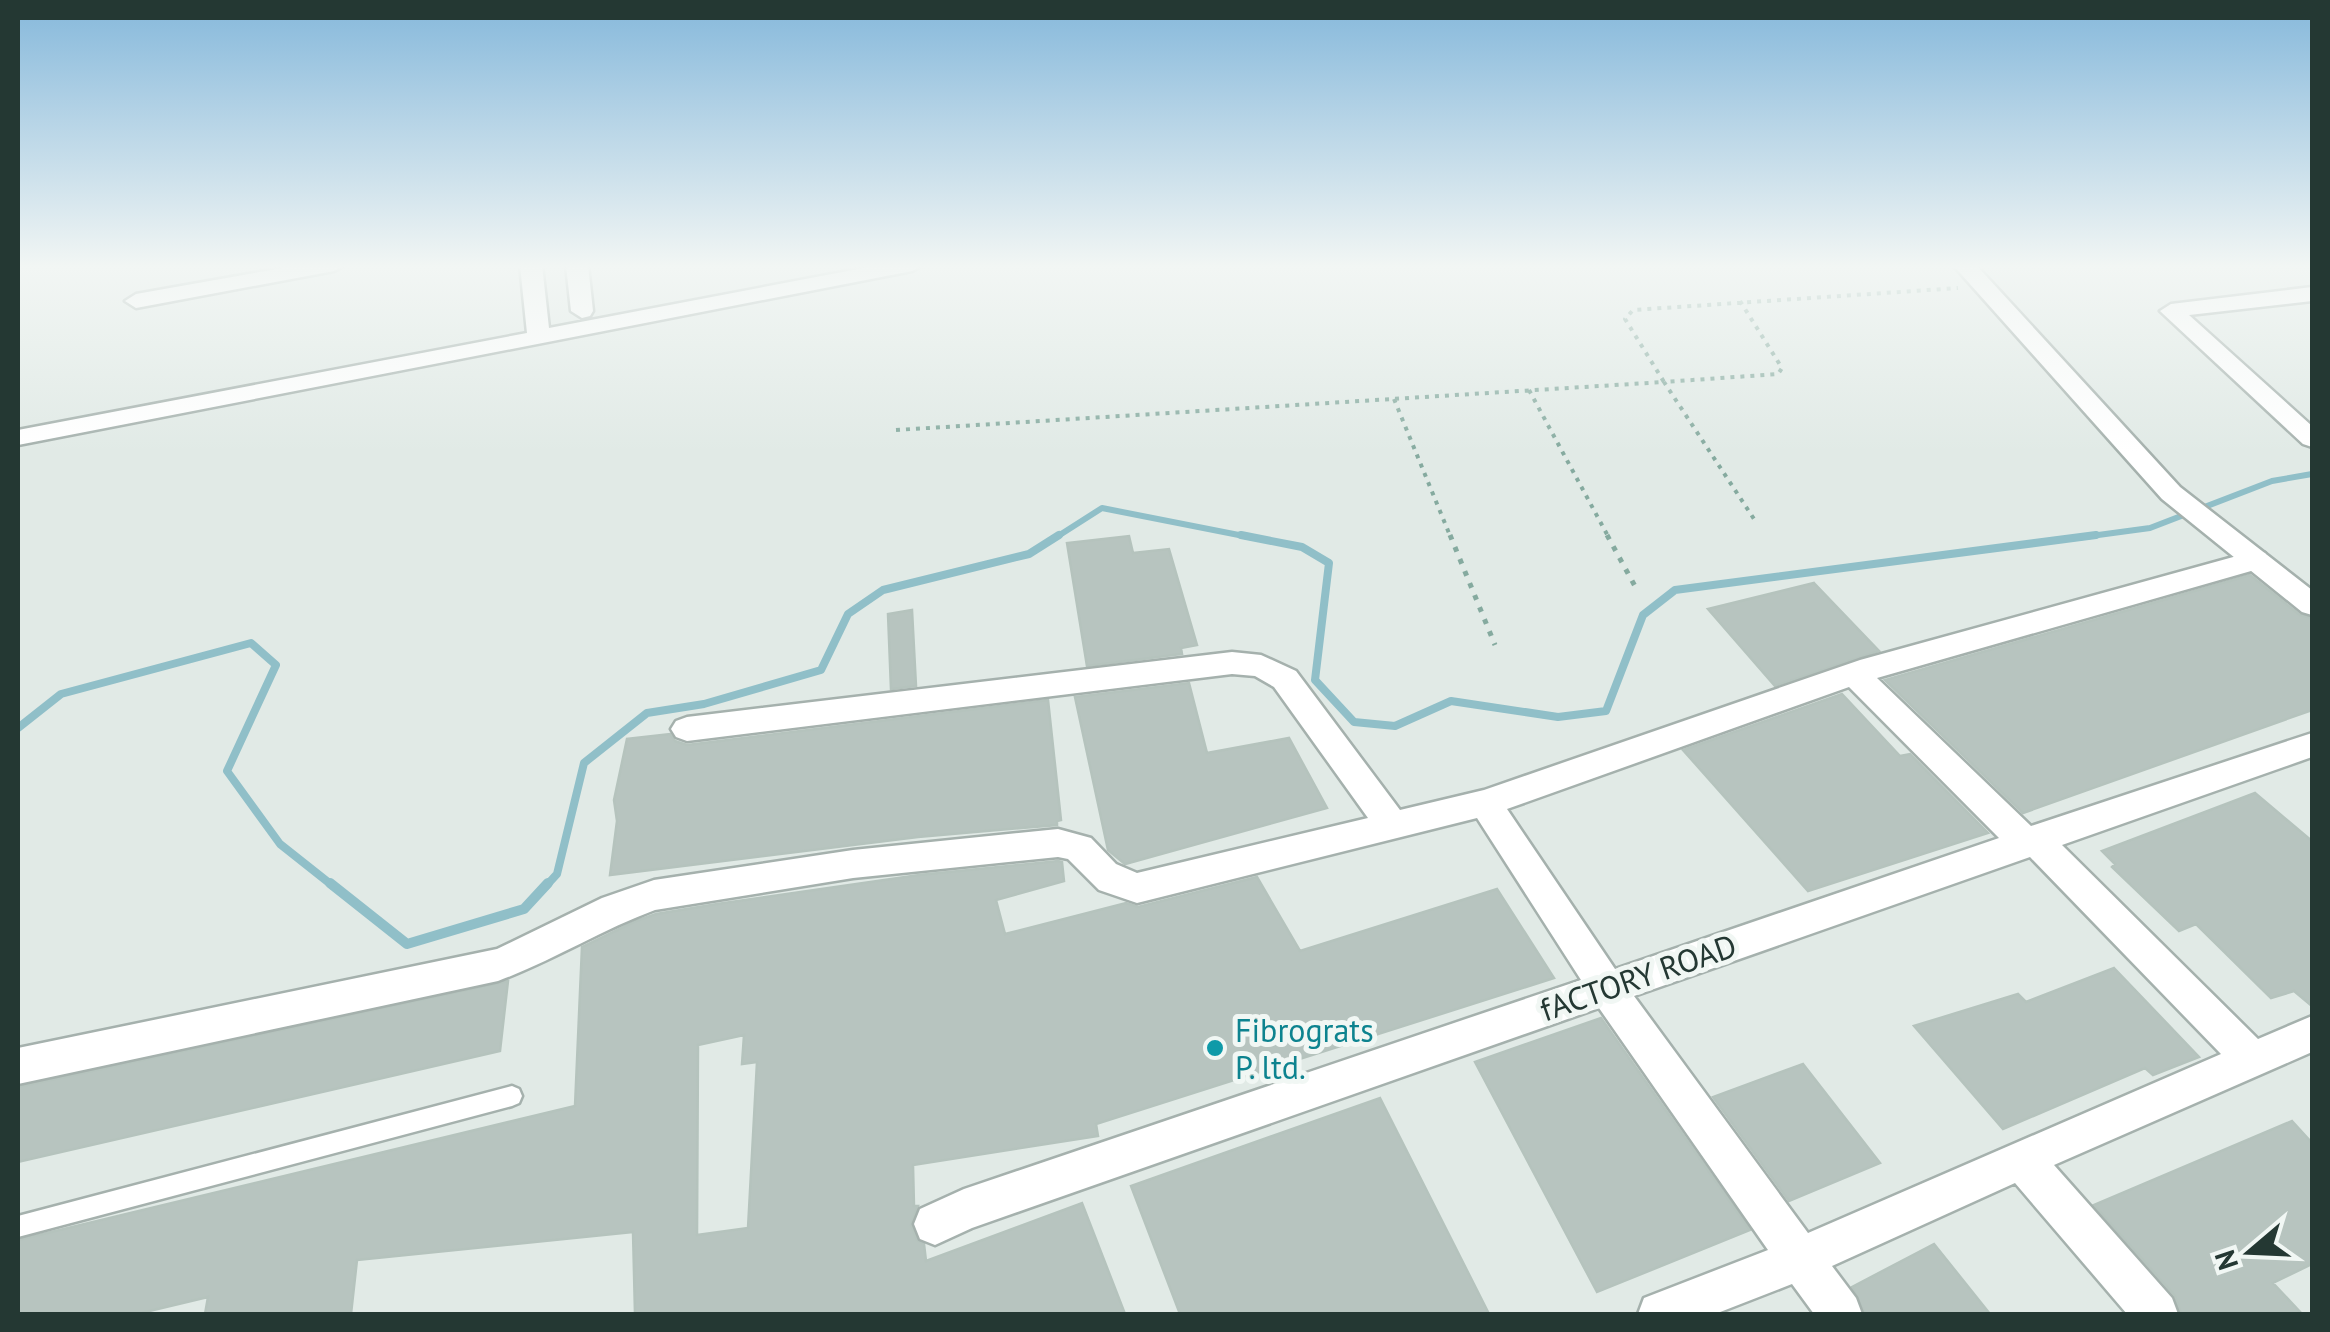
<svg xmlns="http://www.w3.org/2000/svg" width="2330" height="1332" viewBox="0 0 2330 1332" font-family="'PT Sans',sans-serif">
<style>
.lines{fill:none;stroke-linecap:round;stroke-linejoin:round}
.stream-far2{stroke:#90bfc8;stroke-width:6}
.stream-far1{stroke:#90bfc8;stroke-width:8}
.stream{stroke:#90bfc8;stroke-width:10}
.building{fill:#b7c4bf;stroke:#b5c3bd;stroke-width:2.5;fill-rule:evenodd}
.service-casing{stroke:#a5b1ad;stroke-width:5}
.minor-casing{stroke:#a5b1ad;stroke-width:5}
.tertiary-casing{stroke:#a5b1ad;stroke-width:5}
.path-far1{stroke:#85aa9f;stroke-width:4;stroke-dasharray:4 6;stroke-linecap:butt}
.path{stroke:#85aa9f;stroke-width:5;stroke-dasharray:5 8;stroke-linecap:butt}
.service{fill:#fff;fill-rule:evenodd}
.minor{fill:#fff;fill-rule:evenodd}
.tertiary{fill:#fff;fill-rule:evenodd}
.culture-dot{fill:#0f9aa8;stroke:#f1f7f4;stroke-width:4}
.labels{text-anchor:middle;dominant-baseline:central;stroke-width:10;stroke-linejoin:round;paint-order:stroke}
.near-street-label{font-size:32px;fill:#243833;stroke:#f1f7f4}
.near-culture-label{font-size:32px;fill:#0d838f;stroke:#f1f7f4;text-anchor:start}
</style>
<rect width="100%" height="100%" fill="#e1eae6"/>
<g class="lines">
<path class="stream-far2" d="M1055 538 1102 508 1254 538
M2076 538 2150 528 2272 481 2312 474"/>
<path class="stream-far1" d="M1241 535 1302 547 1329 563 1315 680 1354 722 1395 726 1451 701 1558 717 1606 711 1643 615 1675 590 2096 535
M18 728 61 694 251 643 276 665 227 771 280 844 333 886
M546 886 557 874 584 763 647 713 704 704 821 670 848 614 883 590 1029 554 1059 535"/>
<path class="stream" d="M330 883 407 944 524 909 548 883"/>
</g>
<path class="building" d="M1129 536 1133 553 1169 549 1197 645 1181 648 1182 654 1087 666 1067 543Z
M2250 575 2300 615 2312 618V710L2023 813 1885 680Z
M1814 583 1879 651 1775 686 1708 609Z
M912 610 916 686 891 689 888 614Z
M1189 683 1207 753 1289 738 1327 808 1125 864 1108 850 1075 697Z
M1842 694 1900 756 1910 754 1988 833 1808 891 1683 750Z
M1048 700 1061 820 1057 821V825L918 837 610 875 617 821 614 800 627 739 670 734 675 741 687 745Z
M2255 793 2312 841V1006L2294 991 2271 998 2196 924 2179 931 2112 867 2115 864 2102 851Z
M1058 861 1062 862 1064 881 996 900 1005 934 1126 903 1138 907 1257 877 1300 951 1497 889 1554 978 1096 1124 1098 1136 913 1165 914 1206H918L911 1225 917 1240 924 1244 926 1261 1082 1203 1125 1314H635L633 1232 357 1260 351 1314H205L208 1297 137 1314H18V1240L575 1106 582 947 636 921 656 914 717 904 919 875ZM744 1035 742 1064 757 1062 748 1228 697 1235 698 1045Z
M2114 968 2199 1057 2153 1075 2145 1068 2003 1129 1914 1026 2018 994 2026 1002Z
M508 981 500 1051 18 1162V1087Z
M1601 1018 1750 1230 1597 1292 1475 1062Z
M1803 1064 1880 1163 1789 1201 1713 1097Z
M1380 1098 1489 1314H1180L1131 1186Z
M2292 1121 2312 1143V1264L2273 1283 2302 1314H2181L2175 1296 2094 1205Z
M1934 1244 1990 1314H1865L1852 1287Z"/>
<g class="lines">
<defs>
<path id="service" d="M512 1086 519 1089 522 1096 519 1103 512 1106 18 1237V1216Z"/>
<path id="minor" d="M299 265H345L334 271 136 308 125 301 136 294Z
M520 265H542L549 328 879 265H923L912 271 18 445V430L527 333Z
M566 265H588L593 311 590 316 582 318 571 311Z
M2312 287V301L2189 315 2312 426V447L2303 444 2160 311 2171 304Z
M2255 551 2265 553 2269 560 2265 567 1877 678 2031 826 2312 733V757L2062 845 2258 1039 2312 1016V1052L2054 1165 2172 1298 2178 1314H2127L2015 1183 1832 1266 1856 1298 1862 1314H1814L1792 1284 1715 1314H1638L1644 1298 1768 1250 1599 1008 972 1228 935 1245 920 1239 914 1224 920 1209 964 1189 1581 980 1477 818 1137 903 1099 890 1068 859 1058 857 853 878 655 910C601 930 552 961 498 981L18 1084V1048L497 949 602 898 654 880 853 850 1058 829 1091 838 1116 864 1137 873 1368 818 1274 687 1255 676 1232 674 687 741 676 737 671 729 676 721 687 717 1232 652 1261 655 1296 671 1400 810 1484 790 1860 660ZM1849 687 1999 838 1615 969 1507 809ZM2030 857 2221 1054 1808 1233 1634 996Z"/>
<path id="tertiary" d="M1953 265H1976L2180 487 2312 590V615L2302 612 2162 499Z"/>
</defs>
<use href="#service" class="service-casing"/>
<use href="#minor" class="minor-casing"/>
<use href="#tertiary" class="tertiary-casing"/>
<path class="path-far1" d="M1740 301 1782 368 1778 374 1664 382 1756 522
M1529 390 1609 538
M1394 399 1451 538
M896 430 1664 382 1625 319 1633 310 1958 288"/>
<path class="path" d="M1450 535 1495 645
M1607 535 1636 588"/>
<use href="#service" class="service"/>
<use href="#minor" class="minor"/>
<use href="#tertiary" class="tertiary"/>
</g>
<linearGradient id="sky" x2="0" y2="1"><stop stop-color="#85b8db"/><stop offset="0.59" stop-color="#f2f6f4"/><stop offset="1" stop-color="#f2f6f4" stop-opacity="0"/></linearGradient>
<rect width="2330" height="452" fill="url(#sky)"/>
<circle class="culture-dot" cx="1215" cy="1048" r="10"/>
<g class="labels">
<g class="near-street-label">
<text transform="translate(1638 977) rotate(-19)">fACTORY ROAD</text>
</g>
<g class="near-culture-label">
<text x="1235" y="1030">Fibrograts<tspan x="1235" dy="37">P. ltd.</tspan></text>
</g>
</g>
<rect width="2330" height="1332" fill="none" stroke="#243833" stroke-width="40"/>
<g transform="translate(2250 1252) rotate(251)" stroke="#f1f7f4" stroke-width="8" paint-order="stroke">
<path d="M0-8L18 38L0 25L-18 38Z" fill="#243833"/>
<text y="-15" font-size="28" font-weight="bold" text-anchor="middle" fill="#243833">N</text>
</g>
</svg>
